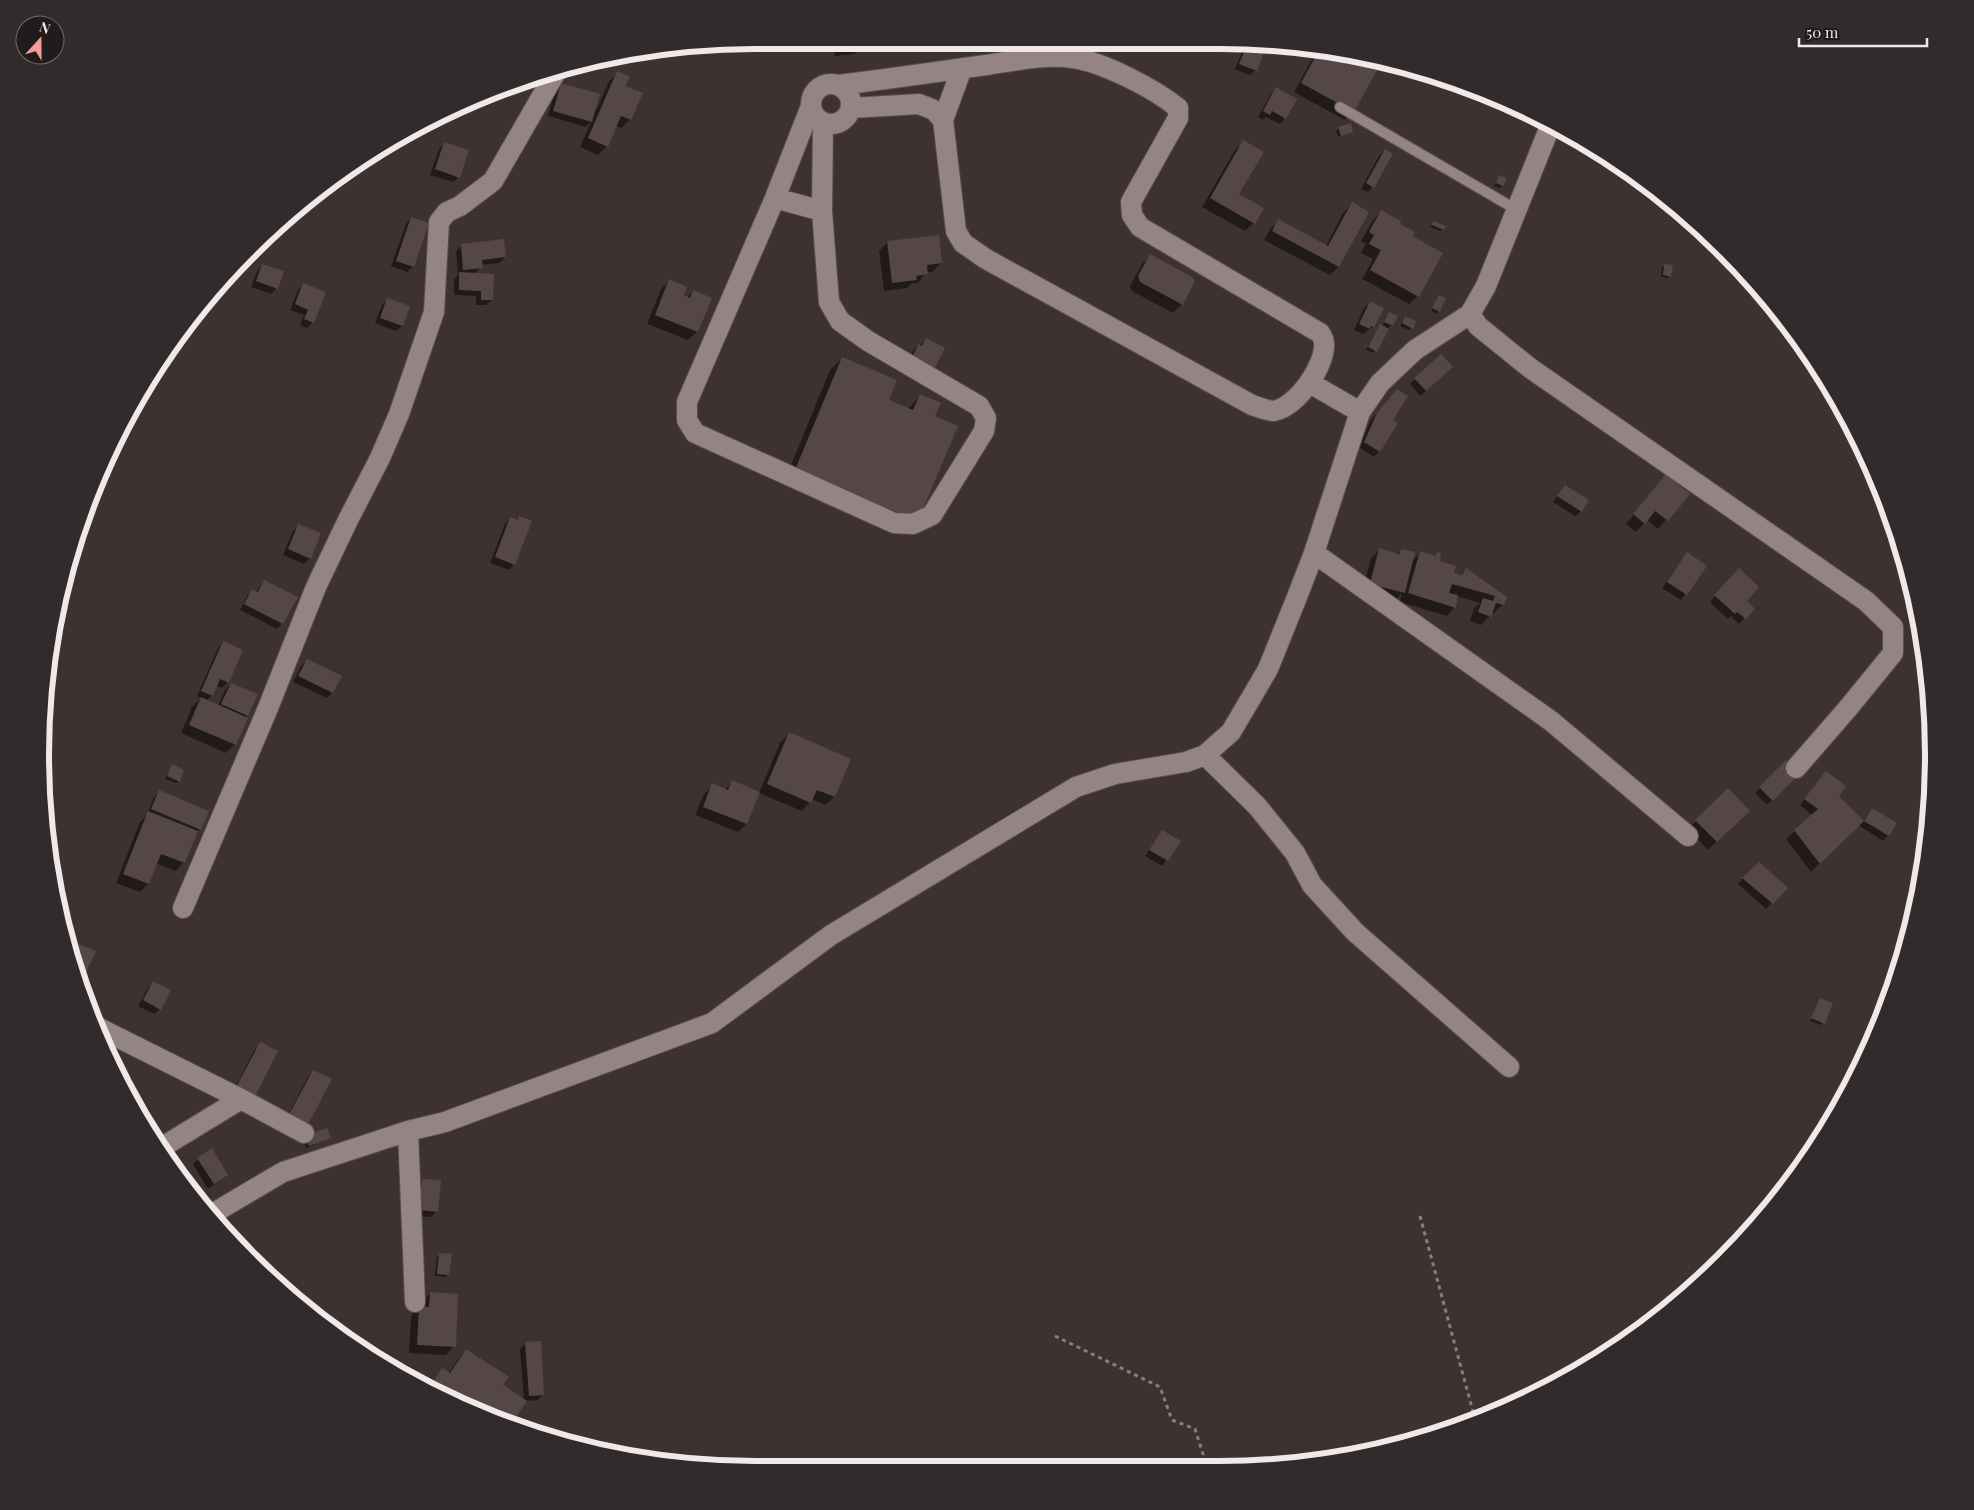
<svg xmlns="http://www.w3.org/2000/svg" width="1974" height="1510" viewBox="0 0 1974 1510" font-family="'Playfair Display',serif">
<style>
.shadow{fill:#0007}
.building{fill:#554747}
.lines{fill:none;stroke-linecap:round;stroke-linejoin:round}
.lane-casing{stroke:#5a4f4f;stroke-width:12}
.street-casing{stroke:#5a4f4f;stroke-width:22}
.path{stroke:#897e7e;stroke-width:3;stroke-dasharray:4 4;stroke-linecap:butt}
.lane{stroke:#948584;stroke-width:10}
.street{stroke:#948584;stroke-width:20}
.rim{fill:none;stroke:#f1e9e9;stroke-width:6}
</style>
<rect width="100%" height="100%" fill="#3e3231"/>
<path class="shadow" d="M833 40H860L861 48 855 54 835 56Z
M1247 46 1256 70 1250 75 1235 69 1242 52Z
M1317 50 1381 61 1353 111 1345 120 1294 92Z
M658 53 642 59 641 55Z
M618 73 624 87 641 94 630 120 621 128 616 126 607 146 598 155 580 147 591 122 586 127 548 116 555 90 561 84 596 111 609 81Z
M1277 89 1285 118 1280 124 1266 117 1263 120 1258 117 1271 94Z
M1339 128 1352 131 1338 137 1336 131Z
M1243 142 1238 195 1254 223 1245 231 1202 207 1235 150Z
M445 143 459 177 453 182 430 175 439 149Z
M1385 150 1373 187 1368 192 1361 189 1379 156Z
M1499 177 1502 186 1500 188 1494 186Z
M1352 204 1338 267 1330 275 1264 240 1270 229 1279 221 1326 246 1343 213Z
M1381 211 1410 237 1418 296 1409 304 1362 279 1373 259 1361 253 1366 244 1361 241 1373 220Z
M411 219 427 224 413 267 407 272 391 266 406 224Z
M1434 223 1443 229 1440 231 1430 227Z
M503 241 505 257 499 263 481 265V267L474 274 492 300 486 305H476V296L454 295V279L458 275 456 251 461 246Z
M888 242 941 263 932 272H926L918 283H912L907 288 884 291 879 251Z
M1150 256 1182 304 1173 313 1132 291 1130 286 1142 264Z
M262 265 277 288 271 294 251 287 257 271Z
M1665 265 1670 276 1668 278 1661 277 1662 267Z
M669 281 682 296 687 298 693 291 697 332 688 340 647 324 661 289Z
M304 284 313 322 307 328 300 325 304 315 290 310 298 290Z
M1439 296V311L1436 314 1431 311Z
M388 299 409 307 402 326 396 331 375 323 382 305Z
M1370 302 1373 327 1363 334 1354 330 1364 308Z
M1389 314 1392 325 1389 327 1373 353 1366 350 1378 328 1382 326Z
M1405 317 1412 328 1409 330 1400 326Z
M927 339 943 348 906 364 913 351Z
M842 358 887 401 908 409 920 396 934 417 917 521 784 482 830 370Z
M1446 373 1420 396 1410 384 1415 379Z
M1392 396 1391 420 1379 451 1374 457 1359 447 1371 420Z
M1666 476 1688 494 1658 529 1647 520 1636 532 1626 524Z
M1565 486 1581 511 1575 516 1553 502Z
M510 518 517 521 520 518 514 564 509 570 490 563 505 524Z
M299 525 310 558 304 564 283 555 293 531Z
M1380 549 1397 554 1401 550 1411 562 1420 553 1434 557 1438 554V561L1452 574 1460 576 1466 569 1506 598 1503 604 1494 613 1491 612 1490 616 1481 625 1470 621 1474 608 1480 603 1457 596 1455 607 1447 616 1400 602 1402 593 1395 601 1362 592 1371 558Z
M1687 554 1705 566 1681 600 1662 588Z
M1733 575 1745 601 1753 609 1739 624 1731 616 1728 619 1710 602Z
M264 581 282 623 277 629 240 610 247 596 253 590 256 592Z
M223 642 228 682 222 688 216 685 212 695 206 701 218 706 225 690 231 684 247 715 235 744 226 753 181 733 192 707 201 698 197 696 218 648Z
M307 660 332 693 327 698 293 682 301 666Z
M789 734 850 759 834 797 825 805 812 799 802 811 759 793 746 824 738 832 695 815 704 794 713 785 725 790 732 782 759 793 780 743Z
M1786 762 1798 773 1767 805 1755 793Z
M172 766 179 781 176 783 165 779Z
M1821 778 1863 821 1872 809 1888 835 1883 841 1858 825 1811 872 1786 839 1812 815 1800 805Z
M1728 790 1748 811 1708 850 1688 829Z
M160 792 200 829 196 833 184 862 175 871 156 863 148 884 140 892 116 883 140 822 147 815 154 797Z
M1162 831 1179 841 1162 866 1145 856Z
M1743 878 1786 888 1766 909 1738 884Z
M80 945 94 952 79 986 72 953Z
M154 983 160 1009 154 1014 138 1006 148 988Z
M1820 999 1823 1023 1821 1025 1810 1021Z
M261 1044 277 1052 231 1095 255 1049Z
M313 1071 330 1080 283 1124 308 1077Z
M329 1138 306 1148 303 1139Z
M198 1159 227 1175 208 1189 193 1164Z
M422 1180 437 1211 431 1217 414 1216 417 1185Z
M440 1254 448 1275 446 1277 435 1276 437 1257Z
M430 1293 454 1346 446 1355 409 1353 411 1316Z
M526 1343 543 1394 538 1400 525 1401 510 1423 482 1416 428 1387 442 1370 448 1374 458 1359 466 1350 501 1385 524 1401 520 1349Z"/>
<path class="building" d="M839 40H861L862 49 840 51Z
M1247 45 1264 52 1257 71 1239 64Z
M1319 50 1382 61 1354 112 1301 83Z
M617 71 630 77 625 86 643 93 631 120 621 116 608 147 588 138Z
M561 83 600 94 592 122 553 111Z
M1276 87 1297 99 1286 119 1272 111 1270 115 1263 111Z
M1351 123 1353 132 1341 136 1338 127Z
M1243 140 1264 152 1239 194 1264 208 1255 224 1210 198Z
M444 142 469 150 460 178 435 169Z
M1385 149 1393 154 1374 188 1366 183Z
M1499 175 1507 178 1503 186 1496 183Z
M1352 202 1369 212 1339 267 1272 231 1278 219 1328 246Z
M1381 210 1401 221 1400 224 1415 232 1412 236 1443 253 1419 297 1370 270 1381 250 1369 244 1374 235 1369 232Z
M411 217 429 223 414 267 396 261Z
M1433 221 1446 226 1444 230 1432 225Z
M939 235 942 263 927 265 928 274 916 276 917 280 892 283 887 241Z
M504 239 506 257 482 260 483 268 463 270 461 244Z
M1150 254 1192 277 1195 281 1183 305 1140 282 1138 276Z
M262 264 284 271 278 289 256 281Z
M1664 264 1673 265 1671 277 1663 275Z
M459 272 494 274 493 300H481V291L459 290Z
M669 279 687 287 684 295 690 298 693 290 712 298 698 332 655 315Z
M303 283 326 292 314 323 304 319 308 310 295 304Z
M1439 295 1446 298 1440 312 1432 308Z
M387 298 410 306 403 326 380 318Z
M1370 301 1384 308 1374 328 1371 326 1370 329 1359 324Z
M1389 312 1398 316 1393 326 1384 322Z
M1405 316 1416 321 1413 329 1402 323Z
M1380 324 1389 329 1377 352 1368 347Z
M926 338 945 348 933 371 911 359 919 344 922 346Z
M1441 354 1453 367 1426 391 1414 378Z
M842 357 897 380 889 400 913 410 920 394 941 403 935 416 958 426 918 521 795 470Z
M1397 389 1408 396 1393 420 1398 423 1380 452 1364 442 1377 413Z
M1666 474 1690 494 1668 521 1655 511 1645 524 1633 514Z
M1565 485 1589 500 1582 512 1557 496Z
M519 516 532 521 515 565 495 557 510 517 518 520Z
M298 524 321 533 311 559 288 549Z
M1379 548 1399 554 1401 549 1415 552 1405 593 1370 584Z
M1420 551 1436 556 1437 552 1441 553 1440 561 1456 566 1454 573 1462 575 1466 568 1507 597 1504 605 1496 603 1491 617 1478 612 1483 598 1493 601 1495 596 1452 584 1449 593 1458 595 1456 608 1408 593Z
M1687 552 1707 566 1687 595 1667 582Z
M1739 568 1759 587 1747 601 1755 609 1746 619 1737 612 1735 614 1714 595Z
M264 580 298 597 283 624 244 604 252 589 258 592Z
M223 641 243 650 229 683 220 679 213 696 201 691Z
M307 659 342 676 333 693 298 676Z
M231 683 258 694 248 716 221 704Z
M201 697 248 718 236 745 189 725Z
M789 732 851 759 835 797 817 790 811 803 767 784Z
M1786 760 1800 773 1773 801 1759 787Z
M172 764 184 770 180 782 167 776Z
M1826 771 1846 786 1839 796 1864 821 1820 864 1794 830 1818 809 1804 799Z
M732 780 760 792 747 824 703 807 712 783 728 790Z
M1728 788 1750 811 1717 842 1695 820Z
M159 790 209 811 201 830 151 809Z
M1872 808 1897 823 1889 836 1864 821Z
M148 811 198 831 185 863 161 854 149 884 123 874Z
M1162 830 1181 841 1168 861 1149 850Z
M1759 862 1788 888 1773 904 1742 878Z
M79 944 96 951 79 987 73 959Z
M153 981 171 990 161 1010 143 1000Z
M1820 998 1833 1003 1825 1024 1811 1018Z
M260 1042 278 1051 254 1099 235 1089Z
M313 1070 332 1079 306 1128 287 1118Z
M327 1128 331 1138 309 1146 305 1136Z
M212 1148 228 1175 214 1184 197 1158Z
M422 1179 441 1180 438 1212 419 1210Z
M439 1253 452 1254 449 1275 437 1274Z
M430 1292 458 1294 456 1347 417 1345 419 1306 429 1307Z
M541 1341 544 1395 529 1396 525 1342Z
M466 1349 509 1377 503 1385 527 1401 511 1424 485 1417 433 1382 442 1368 450 1373Z"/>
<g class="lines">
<defs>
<path id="lane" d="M1340 107 1517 210"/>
<path id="street" d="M811 104a20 20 0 1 1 40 0a20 20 0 1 1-40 0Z
M839 85C888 79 937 72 986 65 1014 61 1044 54 1073 58 1103 62 1155 89 1178 108V118L1131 202 1132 215 1140 227 1320 333C1322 336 1324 339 1324 343 1326 365 1297 407 1274 411 1268 411 1258 407 1252 405L986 259 963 243 956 231 943 120 962 68
M811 106 775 198 687 402V420L695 433 894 523 913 524 932 515 984 431 986 418 979 406 868 341 840 321 829 302 822 211 823 123
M851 108 919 104 934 110 943 120
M775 198 822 211
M1470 314 1478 326 1530 368 1866 601 1893 627V653L1849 707 1796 768
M1310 383 1360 412
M1314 553 1551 721 1688 836
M1205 755 1257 806 1295 853 1312 885 1355 932 1509 1067
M183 908 268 708 316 587 348 520 380 458 399 414 434 312 439 222 447 212 460 206 493 181 557 70
M99 1028 241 1099 304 1133
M408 1131 415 1302
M159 1149 241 1099
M212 1214 283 1172 408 1131 445 1122 712 1023 831 935 1076 787 1115 774 1186 762 1205 755 1231 732 1268 669 1297 597 1314 553 1360 412 1380 383 1415 350 1470 314 1486 286 1551 124"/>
</defs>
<use href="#lane" class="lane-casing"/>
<use href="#street" class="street-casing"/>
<path class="path" d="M1420 1216 1475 1419
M1055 1336 1160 1387 1172 1420 1195 1429 1203 1454 1200 1464"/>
<use href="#lane" class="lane"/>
<use href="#street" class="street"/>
</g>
<path d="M0 0H1974V1510H0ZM755 49H1219A706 706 0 0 1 1925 755V755A706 706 0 0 1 1219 1461H755A706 706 0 0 1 49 755V755A706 706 0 0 1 755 49Z" fill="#322b2b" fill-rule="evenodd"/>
<path class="rim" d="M755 49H1219A706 706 0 0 1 1925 755V755A706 706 0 0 1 1219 1461H755A706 706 0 0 1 49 755V755A706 706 0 0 1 755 49Z"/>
<g transform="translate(40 40) rotate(21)"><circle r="24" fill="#211b1b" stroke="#746d6d"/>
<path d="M0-4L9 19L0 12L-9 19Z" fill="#f59b9c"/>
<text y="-8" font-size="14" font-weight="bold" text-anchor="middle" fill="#f1e9e9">N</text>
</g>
<path d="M1799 38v8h128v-8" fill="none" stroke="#f1e9e9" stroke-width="2.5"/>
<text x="1806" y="38" font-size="15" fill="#f1e9e9" stroke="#211b1b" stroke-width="4" paint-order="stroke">50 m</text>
</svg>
